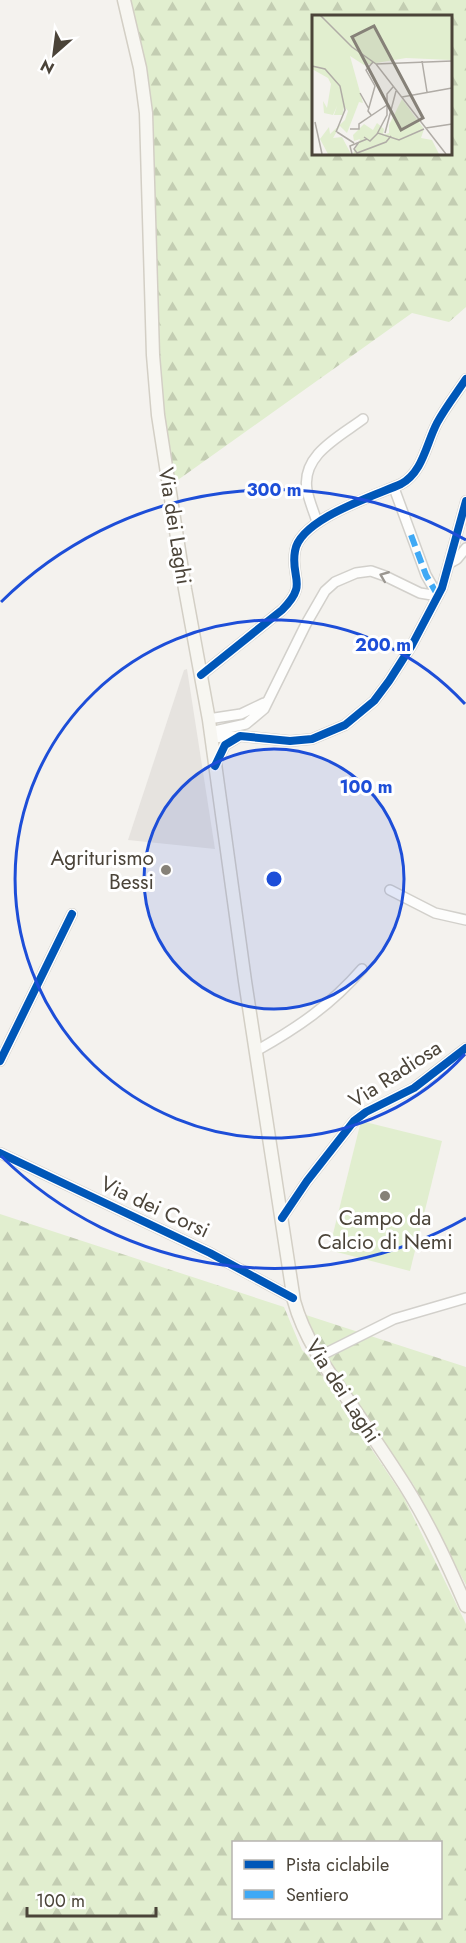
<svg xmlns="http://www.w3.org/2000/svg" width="466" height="1943" viewBox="0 0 466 1943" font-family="Jost,sans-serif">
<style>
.grass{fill:#e1eecf}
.forest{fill:url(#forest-firs);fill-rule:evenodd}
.parking{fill:#e6e3df}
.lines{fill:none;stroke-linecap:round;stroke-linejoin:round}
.street-casing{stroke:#d2d0cb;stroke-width:12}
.secondary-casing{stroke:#d3cfc5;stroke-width:15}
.street{stroke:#fdfdfc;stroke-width:9}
.secondary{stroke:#f7f6f1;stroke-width:12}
.quiet{stroke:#3fa9f5;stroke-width:6;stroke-dasharray:12 6;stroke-linecap:butt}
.cycleway-casing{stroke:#fff;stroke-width:11}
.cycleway{stroke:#0057b8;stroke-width:8}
.oneway{stroke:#9b9791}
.ring{fill:none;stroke:#1d4ed8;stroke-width:3}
.poi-dot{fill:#868178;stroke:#fff;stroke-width:2}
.labels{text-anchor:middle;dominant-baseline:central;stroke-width:6;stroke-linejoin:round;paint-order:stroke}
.street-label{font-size:21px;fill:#4b4439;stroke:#fff}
.poi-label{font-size:21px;fill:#4b4439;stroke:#fff;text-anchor:end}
.inset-road{fill:none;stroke:#b0aca6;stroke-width:1.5}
.view{fill:#868178;fill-opacity:0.15;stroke:#868178;stroke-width:3}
.inset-edge{fill:none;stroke:#4b4439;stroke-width:3}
.centre{fill:#1d4ed8;stroke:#fff;stroke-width:3}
.ring-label{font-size:18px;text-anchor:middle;font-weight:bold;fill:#1d4ed8;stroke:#fff;stroke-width:6;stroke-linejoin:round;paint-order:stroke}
</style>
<defs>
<pattern id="forest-firs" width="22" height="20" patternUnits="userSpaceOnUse" patternTransform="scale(1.5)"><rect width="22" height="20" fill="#e1eecf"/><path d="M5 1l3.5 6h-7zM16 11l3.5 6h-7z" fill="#c3cdb2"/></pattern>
</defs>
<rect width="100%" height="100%" fill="#f4f2ee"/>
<path class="grass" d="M361 1121 442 1141 410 1271 329 1250Z"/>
<path class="forest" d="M128 0H466V307L449 322 412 313 175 482 167 444 160 392 155 234ZM313 16H450V153H313Z
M0 1214 284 1307 302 1350 311 1359 403 1496 466 1624V1943H0ZM440 1842V1918H234V1842Z
M306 1315 466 1367V1585L413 1484 336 1376 317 1343Z"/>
<path class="parking" d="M187 669 215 849 128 840 184 670Z"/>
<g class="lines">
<defs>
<path id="street" d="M394 488 426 575 438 596
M317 522C314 512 309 501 307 490 301 455 339 437 363 419
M450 563 457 559 466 548
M201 675 282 610C309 583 290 579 295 551 300 519 374 496 401 484 423 472 426 444 437 423 445 408 456 394 466 379
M208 719 241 714 264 703
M210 732 246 724 264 709 306 624 325 591 335 582 356 573 371 571 385 576 420 593 438 596
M211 738 239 736
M216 763 225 745 240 736 290 741 312 739 345 725 374 701 389 681 412 645 442 588 466 501
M390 890 435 913 466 920
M256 1051C297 1028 331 1005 362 969
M0 1061 72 914
M0 1153 210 1253 293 1298
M282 1218 307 1181 354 1121 366 1112 414 1088 466 1048
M318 1357 394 1319 466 1298"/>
<path id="secondary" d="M124 0 140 68 146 113 153 355 158 415 185 589 209 720 245 981 294 1301C304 1337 325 1367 346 1397 363 1422 380 1447 397 1473 425 1515 446 1560 466 1606"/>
</defs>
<use href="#street" class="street-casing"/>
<use href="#secondary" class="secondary-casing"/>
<use href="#street" class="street"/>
<use href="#secondary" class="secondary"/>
<path class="quiet" d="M411 535 426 575 438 596"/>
<defs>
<path id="cycleway" d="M201 675 282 610C309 583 290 579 295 551 300 519 374 496 401 484 423 472 426 444 437 423 445 408 456 394 466 379
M215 766 225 745 240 736 290 741 312 739 345 725 374 701 389 681 412 645 442 588 466 501
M0 1061 72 914
M0 1153 210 1253 293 1298
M282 1218 307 1181 354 1121 366 1112 414 1088 466 1048"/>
</defs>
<use href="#cycleway" class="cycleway-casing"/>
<use href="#cycleway" class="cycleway"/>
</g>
<defs><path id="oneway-chevron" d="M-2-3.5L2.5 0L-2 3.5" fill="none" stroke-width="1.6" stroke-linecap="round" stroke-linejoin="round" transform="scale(1.5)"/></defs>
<use class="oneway" href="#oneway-chevron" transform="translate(384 576) rotate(-158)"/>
<circle cx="274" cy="879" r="130" fill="#1d4ed8" fill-opacity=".12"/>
<g class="ring">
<circle cx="274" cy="879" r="130"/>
<path d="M465 1054A259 259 0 1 1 465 704"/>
<path d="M466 1218A389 389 0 0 1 1 1156M1 602A389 389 0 0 1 466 540"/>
</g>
<g class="poi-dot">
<circle cx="166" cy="870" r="6"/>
<circle cx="385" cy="1196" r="6"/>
</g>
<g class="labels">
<g class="street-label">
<text transform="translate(175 526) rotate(81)">Via dei Laghi</text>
<text transform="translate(395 1074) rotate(-33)">Via Radiosa</text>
<text transform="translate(155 1207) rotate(25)">Via dei Corsi</text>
<text transform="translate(343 1391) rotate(57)">Via dei Laghi</text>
</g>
<g class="poi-label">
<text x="154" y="858">Agriturismo<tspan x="154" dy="24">Bessi</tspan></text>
<text x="385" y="1218" text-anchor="middle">Campo da<tspan x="385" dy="24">Calcio di Nemi</tspan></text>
</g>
</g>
<g transform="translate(312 15)">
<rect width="140" height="140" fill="#f4f2ee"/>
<path d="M0 0H139V45L94 43 52 50 38 41 51 88 47 87 35 118 28 111 21 123 30 122 39 139H16L8 124 17 112 18 119 33 105 36 96 32 91 31 100H22L25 91 21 100 12 98 11 86 15 93 19 69 16 63 0 54ZM90 84 112 114 109 123 120 125 127 139H41L48 124 42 126 41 120 52 109 61 115 65 108 72 114 71 120 77 118V110Z" fill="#e1eecf"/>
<path class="inset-road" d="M8 0 40 32 64 49 134 139M110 46 115 77M64 49 140 46M0 51 13 54 28 71 33 95 24 117M48 78 57 94M90 82 140 73M59 100 56 96 63 71 54 55 61 47M3 107 10 139M114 113 140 109M38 114H47V109L75 90M25 117 42 128M73 118 84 76M65 119 75 100V79L81 72M52 122 58 126 66 118 87 125 112 114M47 127 42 134 45 138 74 127 79 121M40 139 38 131 55 124"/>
<path class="view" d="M62 11 111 103 89 115 40 22Z"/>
<rect width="140" height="140" class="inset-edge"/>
</g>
<circle cx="274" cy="879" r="9" class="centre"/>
<g class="ring-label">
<text x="274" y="496">300 m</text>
<text x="383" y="651">200 m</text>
<text x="366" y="793">100 m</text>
</g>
<rect x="232" y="1841" width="210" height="78" fill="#ffffff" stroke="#b7b4b0" stroke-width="1.5"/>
<rect x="244" y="1860" width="30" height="9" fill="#0057b8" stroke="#b7b4b0" stroke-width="1.5"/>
<text x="286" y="1871" font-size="18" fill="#4b4439">Pista ciclabile</text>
<rect x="244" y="1890" width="30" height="9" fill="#3fa9f5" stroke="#b7b4b0" stroke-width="1.5"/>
<text x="286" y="1901" font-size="18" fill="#4b4439">Sentiero</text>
<g transform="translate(54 54) rotate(208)" stroke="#ffffff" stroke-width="4.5" paint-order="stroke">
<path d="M0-4.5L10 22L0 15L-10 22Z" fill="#4b4439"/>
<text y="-9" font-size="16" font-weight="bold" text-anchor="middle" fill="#4b4439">N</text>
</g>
<path d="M27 1907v9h129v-9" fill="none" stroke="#4b4439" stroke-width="3"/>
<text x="36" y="1907" font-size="18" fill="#4b4439" stroke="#ffffff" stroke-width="4.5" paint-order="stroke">100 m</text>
</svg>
